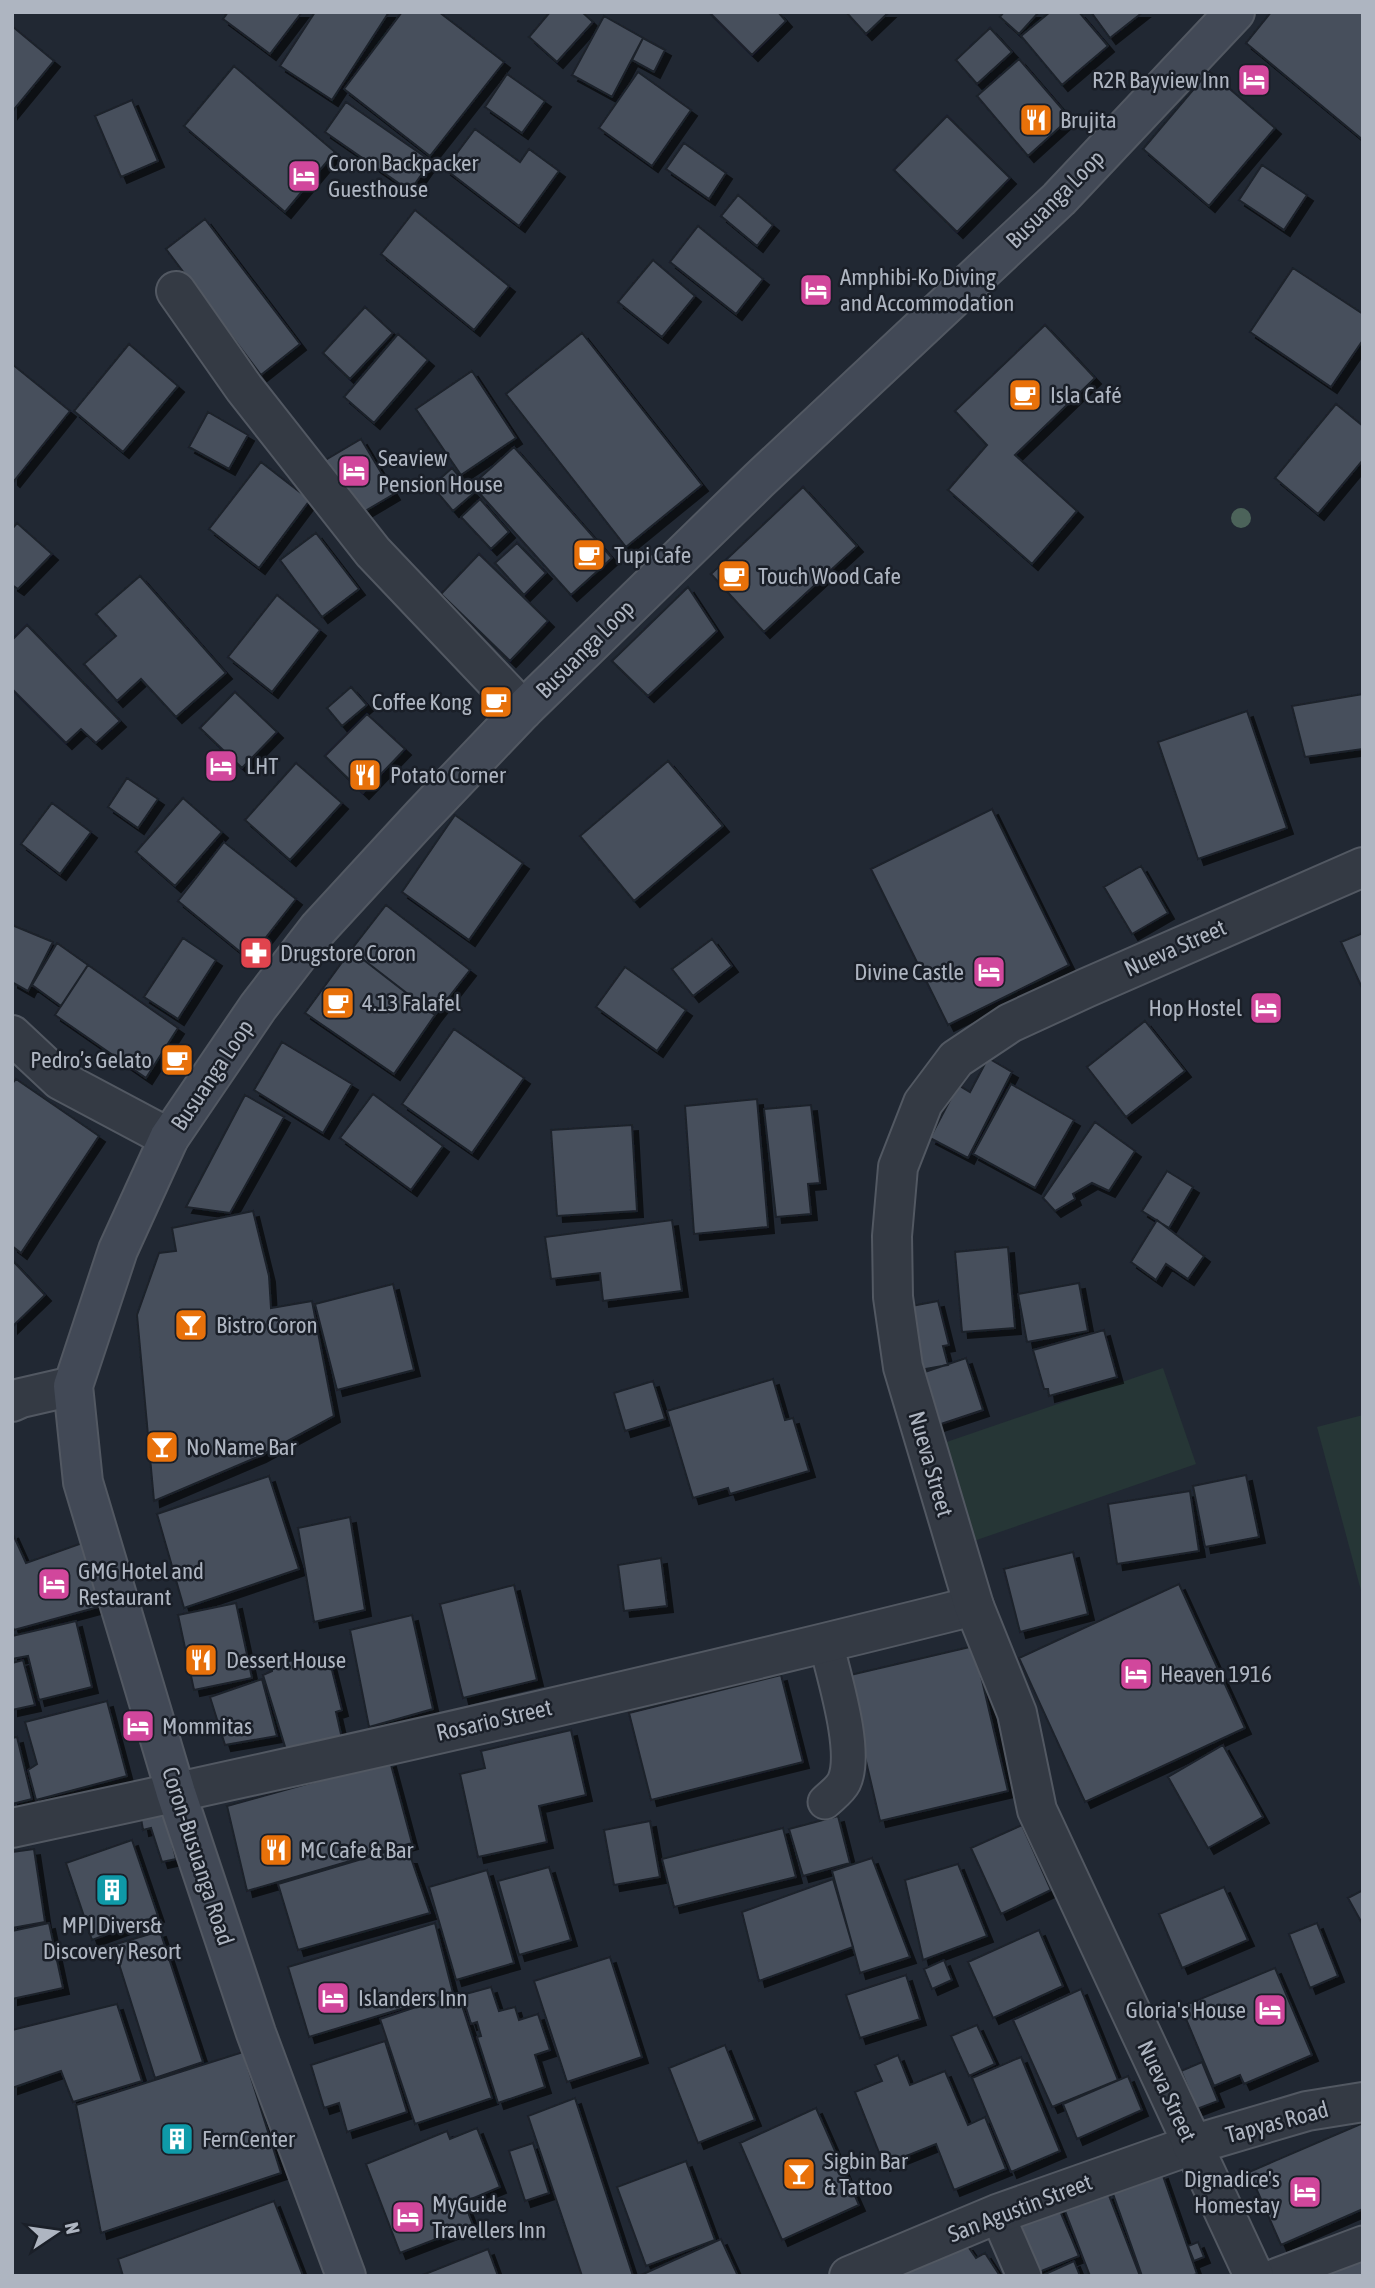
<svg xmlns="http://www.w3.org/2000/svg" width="1375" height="2288" viewBox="0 0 1375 2288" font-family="'Asap Condensed',sans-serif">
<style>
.green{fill:#263636}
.building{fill:#474f5c;stroke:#1c212a;stroke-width:2;filter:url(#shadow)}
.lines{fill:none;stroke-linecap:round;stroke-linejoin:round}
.service-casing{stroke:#525862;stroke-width:37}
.minor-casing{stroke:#525862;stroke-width:42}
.tertiary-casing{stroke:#525862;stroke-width:42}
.secondary-casing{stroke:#525862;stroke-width:42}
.service{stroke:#343a44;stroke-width:33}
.minor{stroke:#343a44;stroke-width:38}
.tertiary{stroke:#343a44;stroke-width:38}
.secondary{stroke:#424956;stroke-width:38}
.tree{fill:#4c635a}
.labels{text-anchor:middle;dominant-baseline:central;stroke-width:5;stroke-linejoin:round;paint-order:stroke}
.poi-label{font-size:23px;fill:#aeb5c1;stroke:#1a1f28;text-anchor:start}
.street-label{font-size:23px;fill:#aeb5c1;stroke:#1a1f28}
</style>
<defs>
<filter id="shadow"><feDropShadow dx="6" dy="6" stdDeviation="0" flood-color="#0009"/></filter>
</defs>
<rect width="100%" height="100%" fill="#212833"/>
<path class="green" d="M1163 1368 1196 1464 965 1544 932 1447Z
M1363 1415V1598L1317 1427Z"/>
<path class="building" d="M228 12H302L270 54 223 19Z
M315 12H389L332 100 280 66Z
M402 12H439L504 62 430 156 344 89Z
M550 12H582L593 22 557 62 529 37Z
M709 12H778L786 21 752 55Z
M846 12H889L866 34Z
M1004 12H1039L1019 34 1000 17Z
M1050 12H1079L1108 46 1062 85 1021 36Z
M1091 12H1143L1110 38Z
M1271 12 1363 13V140L1246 43Z
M604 16 643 38 612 97 572 75Z
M12 26 54 61 12 112Z
M990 28 1012 52 977 84 956 60Z
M643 38 665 50 654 72 632 60Z
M1019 59 1070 118 1028 156 977 96Z
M234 66 335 152 285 212 184 126Z
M1209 71 1275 128 1209 206 1143 149Z
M638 72 691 110 652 166 599 128Z
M507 74 545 101 522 133 485 107Z
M132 100 158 161 121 177 95 116Z
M346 102 431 161 410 191 325 132Z
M947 116 1010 178 957 232 894 170Z
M475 129 520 162 529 149 559 171 519 226 445 169Z
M684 143 726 173 709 199 666 169Z
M1262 165 1307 195 1284 230 1239 200Z
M738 195 773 225 757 246 721 216Z
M415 210 509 286 474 330 381 254Z
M205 219 300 344 261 375 166 249Z
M698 226 763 279 736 314 670 262Z
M653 260 695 296 662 337 618 302Z
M1293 268 1363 314V340L1331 387 1250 332Z
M365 307 393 333 350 379 323 353Z
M1045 325 1095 378 1015 455 1077 511 1032 564 948 490 987 445 955 411Z
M582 333 702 485 626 547 506 394Z
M398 334 428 360 374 423 344 397Z
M129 344 178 386 123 452 74 411Z
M12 364 70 411 14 481 12 479Z
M472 371 516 438 461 475 416 409Z
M1336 404 1363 426V460L1318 514 1275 478Z
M208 412 248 435 229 469 189 447Z
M361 439 394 494 350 520 317 465Z
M514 447 612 558 571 595 472 485Z
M261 462 310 500 259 568 209 529Z
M452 468 474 493 453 511 432 486Z
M803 487 857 546 764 632 711 574Z
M480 499 509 532 491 549 461 517Z
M17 523 52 554 18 589 12 585V529Z
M316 533 359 589 322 617 280 560Z
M517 543 546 573 524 595 495 563Z
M479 554 548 621 510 661 441 594Z
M140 576 226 673 176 717 141 679 117 701 84 664 116 636 96 614Z
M688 587 717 631 648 696 612 661Z
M277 595 320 630 272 692 228 657Z
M27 625 120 721 96 743 81 729 66 743 12 689V640Z
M351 687 367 705 342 726 327 708Z
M235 692 277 732 242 768 200 728Z
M1363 694V749L1305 757 1292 706Z
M1247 711 1287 828 1198 859 1158 742Z
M367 714 405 749 363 793 325 756Z
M668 761 723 826 634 901 580 836Z
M296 763 342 803 290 860 245 820Z
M127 778 158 799 138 828 108 807Z
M183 798 222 832 175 886 136 852Z
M52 803 91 832 60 874 21 844Z
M992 809 1069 965 948 1025 871 869Z
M455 815 523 863 469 940 402 892Z
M224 842 296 899 249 959 178 901Z
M1141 866 1168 913 1132 934 1104 887Z
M386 905 470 970 435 1015 351 950Z
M12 925 53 942 28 991 12 982Z
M1363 933V990L1341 942Z
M183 938 216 960 178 1019 144 997Z
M712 939 732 966 693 996 672 969Z
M57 943 88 965 61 1006 32 985Z
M351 950 435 1015 394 1074 305 1013Z
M88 965 178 1028 146 1078 55 1015Z
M625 967 686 1010 657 1051 596 1007Z
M1145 1021 1185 1071 1126 1117 1087 1067Z
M454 1029 524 1078 472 1153 402 1104Z
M282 1042 352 1084 323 1133 254 1090Z
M988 1058 1012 1072 968 1158 930 1138 958 1085 970 1092Z
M16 1079 99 1136 21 1253 12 1246V1084Z
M1011 1084 1074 1120 1035 1188 973 1154Z
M373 1094 443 1146 411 1190 340 1138Z
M245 1095 284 1117 230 1213 186 1207Z
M757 1099 768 1227 694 1234 685 1106Z
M811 1105 820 1183 808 1184 811 1214 776 1217 764 1109Z
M1095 1122 1135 1151 1109 1191 1092 1183 1073 1194 1075 1199 1055 1211 1043 1198Z
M632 1125 637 1211 557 1216 551 1130Z
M1167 1171 1193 1187 1169 1228 1142 1211Z
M253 1211 269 1276 271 1308 312 1301 334 1416 260 1456 154 1501 137 1315 159 1253 176 1251 172 1228Z
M672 1220 682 1291 603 1301 600 1273 551 1279 545 1237Z
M1157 1220 1204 1256 1188 1279 1166 1264 1156 1280 1131 1262Z
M1008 1247 1015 1328 962 1332 955 1252Z
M12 1260 45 1295 12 1327Z
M1079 1283 1088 1331 1027 1342 1018 1294Z
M393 1284 414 1370 337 1390 315 1304Z
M938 1301 949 1345 943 1346 948 1365 920 1370 906 1307Z
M1104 1330 1117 1377 1049 1396 1048 1389H1044L1033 1350Z
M966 1358 983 1410 929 1428 913 1376Z
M773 1379 785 1420 793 1418 809 1471 730 1494 728 1488 693 1498 667 1411Z
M653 1381 665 1419 625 1431 614 1393Z
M1246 1475 1259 1537 1205 1547 1193 1486Z
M269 1476 299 1569 184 1608 157 1514Z
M1190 1491 1199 1551 1117 1564 1108 1504Z
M350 1517 365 1610 314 1622 298 1528Z
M12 1532 26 1563 85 1542 102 1606 14 1630 12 1625Z
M1073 1552 1088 1614 1020 1632 1004 1569Z
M661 1558 667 1606 624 1611 618 1565Z
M1179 1584 1245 1728 1085 1802 1019 1658Z
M514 1585 537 1680 463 1698 440 1604Z
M236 1603 252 1678 194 1690 178 1615Z
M412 1615 433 1709 369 1727 350 1630Z
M76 1621 92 1687 39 1700 28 1656 12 1659V1636Z
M974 1646 1008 1791 880 1821 846 1676Z
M328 1654 342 1710 336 1712 343 1743 287 1753 263 1675 272 1671V1664Z
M23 1660 35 1705 12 1710V1663Z
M781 1675 803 1762 651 1800 629 1713Z
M262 1679 277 1736 225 1745 210 1697Z
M107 1701 127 1776 36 1800 28 1770 37 1764 25 1722Z
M571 1730 586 1795 539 1806 547 1842 478 1857 460 1774 485 1768 481 1751Z
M17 1737 32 1799 12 1804V1738Z
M1223 1745 1263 1817 1208 1848 1168 1777Z
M390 1761 412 1843 247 1891 227 1806Z
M164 1808 176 1859 162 1862 151 1828 143 1830 140 1813Z
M838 1816 850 1863 803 1876 789 1829Z
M650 1821 660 1877 614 1885 604 1830Z
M1022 1825 1051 1890 1001 1914 971 1848Z
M783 1828 796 1877 674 1907 662 1859Z
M132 1840 158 1916 92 1940 66 1863Z
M402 1847 405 1858H411L430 1913 298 1950 278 1884Z
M34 1849 45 1922 12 1928V1852Z
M872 1858 910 1957 860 1973 832 1871Z
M958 1864 987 1936 923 1960 905 1880Z
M549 1867 571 1940 519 1955 498 1881Z
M487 1870 514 1963 456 1980 429 1887Z
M833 1879 853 1947 759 1981 742 1912Z
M1224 1887 1248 1940 1182 1968 1159 1914Z
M1363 1890V1925L1348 1898Z
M49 1923 63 1988 12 1999V1931Z
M435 1923 453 1993 309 2037 288 1967Z
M1317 1923 1338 1976 1310 1988 1289 1934Z
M1039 1930 1063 1986 993 2018 968 1962Z
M160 1931 203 2062 155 2078 113 1945Z
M610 1957 642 2057 567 2082 534 1981Z
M944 1960 952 1980 932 1989 924 1969Z
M1275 1968 1312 2055 1244 2084 1240 2075 1214 2086 1181 2007Z
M906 1975 920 2019 860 2038 846 1995Z
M491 1987 499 2011 515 2007 519 2020 538 2014 550 2050 535 2055 545 2087 498 2103 477 2037 481 2036 477 2022 471 2024 462 1995Z
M1081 1989 1118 2080 1052 2107 1013 2020Z
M458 1993 492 2098 415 2124 380 2019Z
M117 2004 142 2081 73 2102 61 2071 12 2088V2030Z
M977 2025 995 2064 969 2076 951 2036Z
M385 2041 407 2112 347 2132 339 2103 324 2108 311 2065Z
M725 2045 755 2120 698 2143 669 2068Z
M243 2052 281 2173 101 2233 76 2105Z
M898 2055 910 2085 945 2071 968 2125 985 2117 1006 2169 954 2190 936 2144 884 2165 855 2092 882 2081 875 2065Z
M1021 2057 1060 2151 1011 2172 972 2078Z
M1202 2062 1218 2101 1197 2109 1181 2071Z
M1128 2076 1142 2110 1077 2139 1063 2104Z
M575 2098 633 2276H582L528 2116Z
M816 2108 859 2205 782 2240 740 2143Z
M1363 2123V2209L1281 2245 1249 2172Z
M477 2128 500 2187 464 2202 473 2225 400 2253 366 2164 447 2131 450 2139Z
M533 2143 549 2193 525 2201 509 2151Z
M686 2161 715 2240 646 2266 617 2187Z
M1162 2173 1197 2274 1191 2276H1142L1112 2191Z
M1108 2193 1140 2276H1090L1065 2211Z
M274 2201 303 2276H123L118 2259Z
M1058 2206 1079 2256 1034 2274 1013 2224Z
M721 2239 738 2276H641V2275Z
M1198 2242 1204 2257 1194 2261 1188 2246Z
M967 2245 976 2258 985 2253 1000 2276H897Z
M488 2249 498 2276H420Z
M1363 2257V2276H1322Z
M1074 2261 1080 2276H1044L1043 2275Z"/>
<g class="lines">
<defs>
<path id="service" d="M825 1802C831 1796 840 1790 844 1782 858 1752 834 1677 826 1643
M997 2214 1024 2276
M1275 2276 1363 2243"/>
<path id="minor" d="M176 291 244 388 373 552 523 710
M12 1035 60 1080 169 1138
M12 1402 21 1398 73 1386
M12 1828C334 1759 655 1686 974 1606
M849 2276 997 2214 1192 2145"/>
<path id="tertiary" d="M1192 2145 1307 2111 1363 2102
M1254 2276 1037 1810 1017 1713 974 1606 903 1367 893 1297 892 1236 898 1167 923 1103 956 1059 1010 1023 1086 988 1363 867"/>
<path id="secondary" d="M346 2276 256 2033 176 1793 83 1482 73 1386 118 1250 169 1138 258 1007 318 929 422 816 523 710 759 480 1059 199 1235 12"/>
</defs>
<use href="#service" class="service-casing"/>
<use href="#minor" class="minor-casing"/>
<use href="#tertiary" class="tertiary-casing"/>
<use href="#secondary" class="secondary-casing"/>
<use href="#service" class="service"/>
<use href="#minor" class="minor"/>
<use href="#tertiary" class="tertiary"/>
<use href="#secondary" class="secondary"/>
</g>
<circle class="tree" cx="1241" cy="518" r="10"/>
<defs>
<symbol id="hotel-square" viewBox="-11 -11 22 22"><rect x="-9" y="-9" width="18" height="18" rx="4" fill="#d1479c" stroke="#1a1f28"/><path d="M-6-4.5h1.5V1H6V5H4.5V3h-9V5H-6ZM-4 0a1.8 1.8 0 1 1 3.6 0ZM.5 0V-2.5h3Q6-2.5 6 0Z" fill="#fff"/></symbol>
<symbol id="restaurant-square" viewBox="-11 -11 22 22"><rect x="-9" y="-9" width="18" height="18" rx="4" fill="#e8710a" stroke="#1a1f28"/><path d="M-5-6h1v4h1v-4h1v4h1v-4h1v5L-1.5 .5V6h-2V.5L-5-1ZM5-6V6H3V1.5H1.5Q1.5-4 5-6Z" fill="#fff"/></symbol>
<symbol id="cafe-square" viewBox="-11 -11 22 22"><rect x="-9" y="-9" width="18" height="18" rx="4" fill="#e8710a" stroke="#1a1f28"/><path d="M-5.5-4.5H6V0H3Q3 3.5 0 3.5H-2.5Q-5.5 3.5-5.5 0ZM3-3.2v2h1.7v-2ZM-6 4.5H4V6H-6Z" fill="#fff"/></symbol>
<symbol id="pharmacy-square" viewBox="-11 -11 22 22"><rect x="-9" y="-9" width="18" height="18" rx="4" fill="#e0444e" stroke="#1a1f28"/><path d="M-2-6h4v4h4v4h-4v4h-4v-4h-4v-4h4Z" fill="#fff"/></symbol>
<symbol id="bar-square" viewBox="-11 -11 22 22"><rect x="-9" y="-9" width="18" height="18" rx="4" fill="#e8710a" stroke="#1a1f28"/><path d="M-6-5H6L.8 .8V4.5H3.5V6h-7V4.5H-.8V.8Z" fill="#fff"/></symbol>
<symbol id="building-square" viewBox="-11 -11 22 22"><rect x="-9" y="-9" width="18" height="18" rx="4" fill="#0f9aa8" stroke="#1a1f28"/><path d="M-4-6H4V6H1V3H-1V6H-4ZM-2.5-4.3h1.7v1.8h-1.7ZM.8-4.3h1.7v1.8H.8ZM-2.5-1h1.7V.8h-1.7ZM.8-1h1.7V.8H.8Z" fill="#fff"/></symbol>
</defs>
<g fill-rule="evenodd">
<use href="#hotel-square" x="1235" y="61" width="38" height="38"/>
<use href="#restaurant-square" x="1017" y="101" width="38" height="38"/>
<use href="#hotel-square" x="285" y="157" width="38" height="38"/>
<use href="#hotel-square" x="797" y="271" width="38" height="38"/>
<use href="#cafe-square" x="1006" y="376" width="38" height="38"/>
<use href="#hotel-square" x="335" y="452" width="38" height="38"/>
<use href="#cafe-square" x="570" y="536" width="38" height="38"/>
<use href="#cafe-square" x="715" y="557" width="38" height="38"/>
<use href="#cafe-square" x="477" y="683" width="38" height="38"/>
<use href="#hotel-square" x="202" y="747" width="38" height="38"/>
<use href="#restaurant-square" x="346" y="756" width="38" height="38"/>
<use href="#pharmacy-square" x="237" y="934" width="38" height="38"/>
<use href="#hotel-square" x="970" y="953" width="38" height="38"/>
<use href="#cafe-square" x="319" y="984" width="38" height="38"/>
<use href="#hotel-square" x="1247" y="989" width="38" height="38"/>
<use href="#cafe-square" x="158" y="1041" width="38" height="38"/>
<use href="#bar-square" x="172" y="1306" width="38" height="38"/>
<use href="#bar-square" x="143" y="1428" width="38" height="38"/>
<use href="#hotel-square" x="35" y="1565" width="38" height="38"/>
<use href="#restaurant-square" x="182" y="1641" width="38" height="38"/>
<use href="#hotel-square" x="1117" y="1655" width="38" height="38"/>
<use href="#hotel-square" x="119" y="1707" width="38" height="38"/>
<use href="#restaurant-square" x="257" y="1831" width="38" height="38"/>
<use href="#building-square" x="93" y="1871" width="38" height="38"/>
<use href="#hotel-square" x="314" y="1979" width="38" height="38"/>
<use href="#hotel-square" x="1251" y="1991" width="38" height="38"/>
<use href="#building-square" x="158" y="2120" width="38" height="38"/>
<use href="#bar-square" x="780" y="2155" width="38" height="38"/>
<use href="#hotel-square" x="1286" y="2173" width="38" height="38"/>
<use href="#hotel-square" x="389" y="2198" width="38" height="38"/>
</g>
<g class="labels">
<g class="poi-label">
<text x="1230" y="80" text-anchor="end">R2R Bayview Inn</text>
<text x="1060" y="120">Brujita</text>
<text x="328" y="163">Coron Backpacker<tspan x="328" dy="26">Guesthouse</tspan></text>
<text x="840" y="277">Amphibi-Ko Diving<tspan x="840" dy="26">and Accommodation</tspan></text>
<text x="1050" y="395">Isla Café</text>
<text x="378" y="458">Seaview<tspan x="378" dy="26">Pension House</tspan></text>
<text x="614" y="555">Tupi Cafe</text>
<text x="758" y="576">Touch Wood Cafe</text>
<text x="472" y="702" text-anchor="end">Coffee Kong</text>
<text x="246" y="766">LHT</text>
<text x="390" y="775">Potato Corner</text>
<text x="280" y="953">Drugstore Coron</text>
<text x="964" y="972" text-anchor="end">Divine Castle</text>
<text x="362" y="1003">4.13 Falafel</text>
<text x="1242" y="1008" text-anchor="end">Hop Hostel</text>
<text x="152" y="1060" text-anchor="end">Pedro’s Gelato</text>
<text x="216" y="1325">Bistro Coron</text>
<text x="186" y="1447">No Name Bar</text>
<text x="78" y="1571">GMG Hotel and<tspan x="78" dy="26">Restaurant</tspan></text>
<text x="226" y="1660">Dessert House</text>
<text x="1160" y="1674">Heaven 1916</text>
<text x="162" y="1726">Mommitas</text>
<text x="300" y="1850">MC Cafe &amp; Bar</text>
<text x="112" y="1925" text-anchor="middle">MPI Divers&amp;<tspan x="112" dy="26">Discovery Resort</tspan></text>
<text x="358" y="1998">Islanders Inn</text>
<text x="1246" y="2010" text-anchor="end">Gloria's House</text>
<text x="202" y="2139">FernCenter</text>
<text x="824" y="2161">Sigbin Bar<tspan x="824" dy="26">&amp; Tattoo</tspan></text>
<text x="1280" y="2179" text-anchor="end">Dignadice's<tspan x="1280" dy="26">Homestay</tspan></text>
<text x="432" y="2204">MyGuide<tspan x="432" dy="26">Travellers Inn</tspan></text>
</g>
<g class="street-label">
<text transform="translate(1055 199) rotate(-45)">Busuanga Loop</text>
<text transform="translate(585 649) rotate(-45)">Busuanga Loop</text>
<text transform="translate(1175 948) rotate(-24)">Nueva Street</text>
<text transform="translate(212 1075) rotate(-56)">Busuanga Loop</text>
<text transform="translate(931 1464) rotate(74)">Nueva Street</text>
<text transform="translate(494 1720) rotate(-13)">Rosario Street</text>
<text transform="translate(198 1856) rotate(72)">Coron-Busuanga Road</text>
<text transform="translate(1167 2091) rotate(65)">Nueva Street</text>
<text transform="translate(1277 2122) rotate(-15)">Tapyas Road</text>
<text transform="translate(1020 2208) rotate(-21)">San Agustin Street</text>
</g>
</g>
<rect width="1375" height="2288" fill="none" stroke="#aeb5c1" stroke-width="28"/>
<g transform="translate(56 2232) rotate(77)" stroke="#1a1f28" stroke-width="5" paint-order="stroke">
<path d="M0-5L12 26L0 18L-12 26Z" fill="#aeb5c1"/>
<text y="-10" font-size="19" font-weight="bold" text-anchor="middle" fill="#aeb5c1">N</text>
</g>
</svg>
